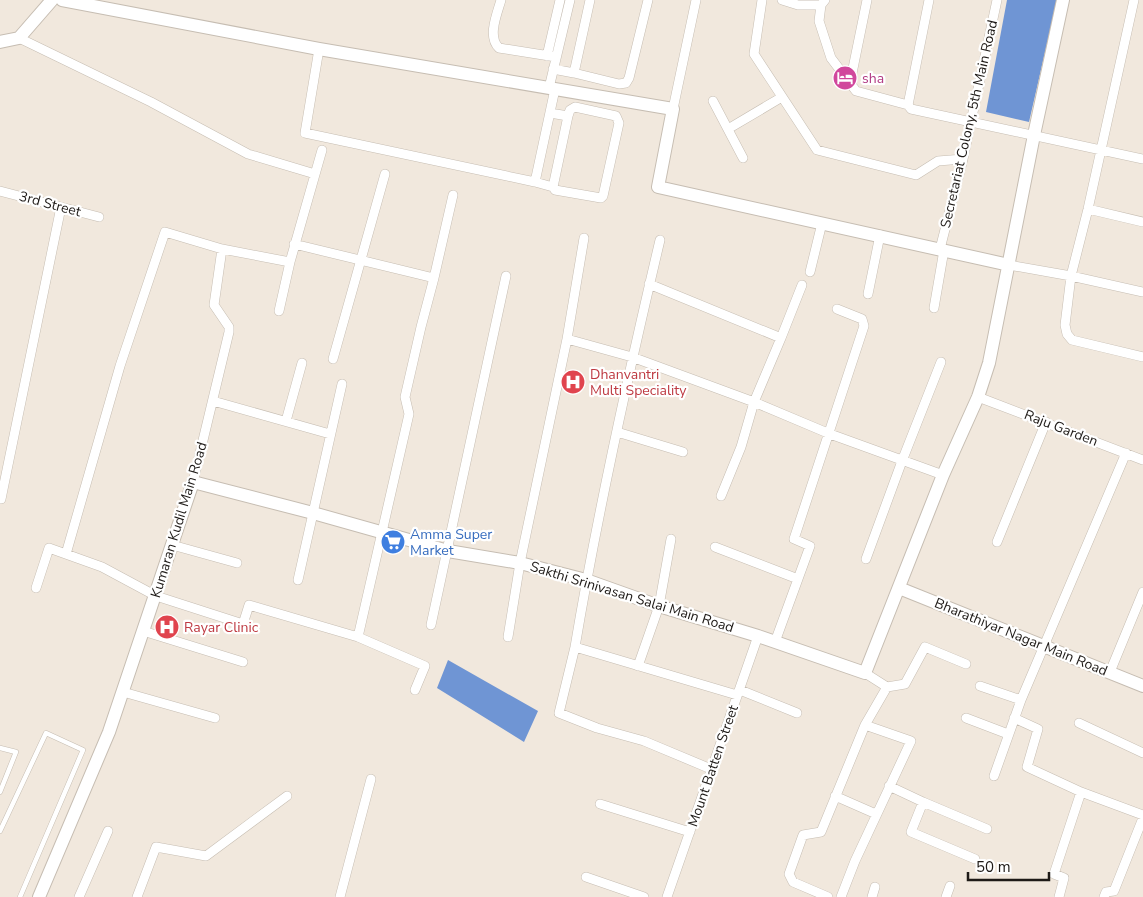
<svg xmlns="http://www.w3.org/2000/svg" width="1143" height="897" viewBox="0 0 1143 897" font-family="'Nunito Sans',sans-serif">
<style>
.water{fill:#6f95d4}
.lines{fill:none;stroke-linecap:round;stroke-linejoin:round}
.lane-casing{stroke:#c6bdb2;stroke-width:5.5}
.street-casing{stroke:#c6bdb2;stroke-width:10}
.secondary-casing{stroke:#c6bdb2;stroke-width:14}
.lane{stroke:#fff;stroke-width:4.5}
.street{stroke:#fff;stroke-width:9}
.secondary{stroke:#fff;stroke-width:12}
.labels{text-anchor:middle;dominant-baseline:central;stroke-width:4.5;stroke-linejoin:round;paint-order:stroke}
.hotel-label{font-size:14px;fill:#b23c85;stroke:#fff;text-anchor:start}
.street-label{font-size:14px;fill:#1e1a17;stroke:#fff}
.health-label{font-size:14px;fill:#be3a42;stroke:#fff;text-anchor:start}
.shop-label{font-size:14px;fill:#366cbe;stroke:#fff;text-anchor:start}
</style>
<rect width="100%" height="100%" fill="#f1e8dd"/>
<path class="water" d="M1007 0H1057L1029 122 986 112Z
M448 660 538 711 524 742 437 688Z"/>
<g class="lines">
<defs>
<path id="lane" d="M0 748 16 752 0 792
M0 831 46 733 83 750 20 897"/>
<path id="street" d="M501 0C497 14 487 37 499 48L556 57
M590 0 574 73 619 84 626 83 629 78 648 0
M762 0 754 54 817 150 916 175 938 161 963 159
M782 0 798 5H821
M825 0 821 5 819 21 831 58 856 91 908 105 911 109 1143 159
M1134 0 1088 209 1071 276 1065 325 1067 334 1072 340 1143 357
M19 38 151 102 248 154 315 174
M319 49 305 133 535 182 555 89
M547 56 560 0
M553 69 574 73
M850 83 867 0
M549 88 570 0
M713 101 743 158
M908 105 929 0
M673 109 696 0
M728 129 782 97
M535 182 553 187 555 190 601 198 603 196 619 123 616 116 575 107 570 110 568 116 550 113
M553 187 568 116
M0 191 99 217
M1088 209 1143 222
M584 238 567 339 632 357 754 402 830 434 943 475
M294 244 434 278 421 327 405 397 409 414 358 637 425 666 415 690
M940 249 963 159 997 0
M1009 265 1071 276 1143 292
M810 272 822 223
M434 278 453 195
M649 284 781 338 754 402 741 447 721 496
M868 294 880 235
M934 308 944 250
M279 311 290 262
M781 338 802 285
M333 359 385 174
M978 397 1143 460
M213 401 330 434
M286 421 302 363
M617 432 683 452
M193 482 229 332V327L214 305 222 249
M0 499H1L61 207
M997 542 1046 422
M172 545 237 563
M715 547 798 579
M66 554 120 366 165 232 222 249 290 262 322 150
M866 559 902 461 941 362
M298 580 342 384
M36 588 49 548 102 567 156 596 243 624 249 605 358 637
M431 625 506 276
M143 631 243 662
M508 637 520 563 567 339
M775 642 810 546 794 539 864 326 862 319 837 309
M575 647C598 510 628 375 660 240
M638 666 659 606 671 539
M1110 672 1143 592
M980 686 1021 700
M887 687 905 684 925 647 966 664
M740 690 797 713
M123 692 215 718
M966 718 1008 734
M1014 718 1038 729 1027 767 1081 792 1054 874 1064 878 1059 897
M1079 723 1143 753
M711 769 644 741 597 728 559 713 575 647 737 695
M994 776 1021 700 1126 453
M889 786 923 802 911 832 975 859
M1081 792 1143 815
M835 796 876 814
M923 802 987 829
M600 804 690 832
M586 877 644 897
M79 897 108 831
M137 897 156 847 206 856 287 796
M340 897 371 779
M667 897 758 636
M828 897 793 882 789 874 803 835 821 832 865 725 887 687 865 673
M841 897 855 861 911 741 865 725
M872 897 875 887
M946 897 950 886
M1104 897 1106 892 1114 891 1143 818"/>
<path id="secondary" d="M62 0 319 49 673 109 658 187 1009 265
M0 42 19 38 52 0
M899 588 1143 686
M39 897 109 732 193 482 313 513 448 551 520 563 586 580 659 606 758 636 865 673 943 475 978 397 989 363 1034 135 1063 0"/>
</defs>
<use href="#lane" class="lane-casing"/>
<use href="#street" class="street-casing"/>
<use href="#secondary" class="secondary-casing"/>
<use href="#lane" class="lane"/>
<use href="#street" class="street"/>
<use href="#secondary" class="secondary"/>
</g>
<defs>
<symbol id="hotel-disc" viewBox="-11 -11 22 22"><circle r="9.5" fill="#d1479c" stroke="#fff"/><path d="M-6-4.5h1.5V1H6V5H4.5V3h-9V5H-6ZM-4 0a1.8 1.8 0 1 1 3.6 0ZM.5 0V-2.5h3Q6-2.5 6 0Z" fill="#fff"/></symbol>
<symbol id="hospital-disc" viewBox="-11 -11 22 22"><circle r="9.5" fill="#e0444e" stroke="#fff"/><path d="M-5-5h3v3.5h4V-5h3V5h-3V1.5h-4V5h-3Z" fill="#fff"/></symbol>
<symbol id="supermarket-disc" viewBox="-11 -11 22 22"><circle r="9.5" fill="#3f7fe0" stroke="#fff"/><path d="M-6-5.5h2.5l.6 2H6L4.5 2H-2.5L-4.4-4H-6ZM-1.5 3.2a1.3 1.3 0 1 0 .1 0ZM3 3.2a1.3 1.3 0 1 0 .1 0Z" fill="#fff"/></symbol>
</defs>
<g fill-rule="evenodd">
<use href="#hotel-disc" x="831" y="64" width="28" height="28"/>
<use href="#hospital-disc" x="559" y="368" width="28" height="28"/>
<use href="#supermarket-disc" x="379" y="528" width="28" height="28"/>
<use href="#hospital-disc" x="153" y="613" width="28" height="28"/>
</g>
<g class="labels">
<g class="hotel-label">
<text x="862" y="78">sha</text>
</g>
<g class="street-label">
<text transform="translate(969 124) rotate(-77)">Secretariat Colony, 5th Main Road</text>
<text transform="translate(50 204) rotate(15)">3rd Street</text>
<text transform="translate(1061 428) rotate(21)">Raju Garden</text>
<text transform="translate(179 520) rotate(-73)">Kumaran Kudil Main Road</text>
<text transform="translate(632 597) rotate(17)">Sakthi Srinivasan Salai Main Road</text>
<text transform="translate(1021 637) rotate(22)">Bharathiyar Nagar Main Road</text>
<text transform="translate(713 766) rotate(-71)">Mount Batten Street</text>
</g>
<g class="health-label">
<text x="590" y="374">Dhanvantri<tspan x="590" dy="16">Multi Speciality</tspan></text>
<text x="184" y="627">Rayar Clinic</text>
</g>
<g class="shop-label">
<text x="410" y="534">Amma Super<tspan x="410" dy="16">Market</tspan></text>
</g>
</g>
<path d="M968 872v8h81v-8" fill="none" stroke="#1e1a17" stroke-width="2.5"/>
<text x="976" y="872" font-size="15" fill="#1e1a17" stroke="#ffffff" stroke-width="4" paint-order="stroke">50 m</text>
</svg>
